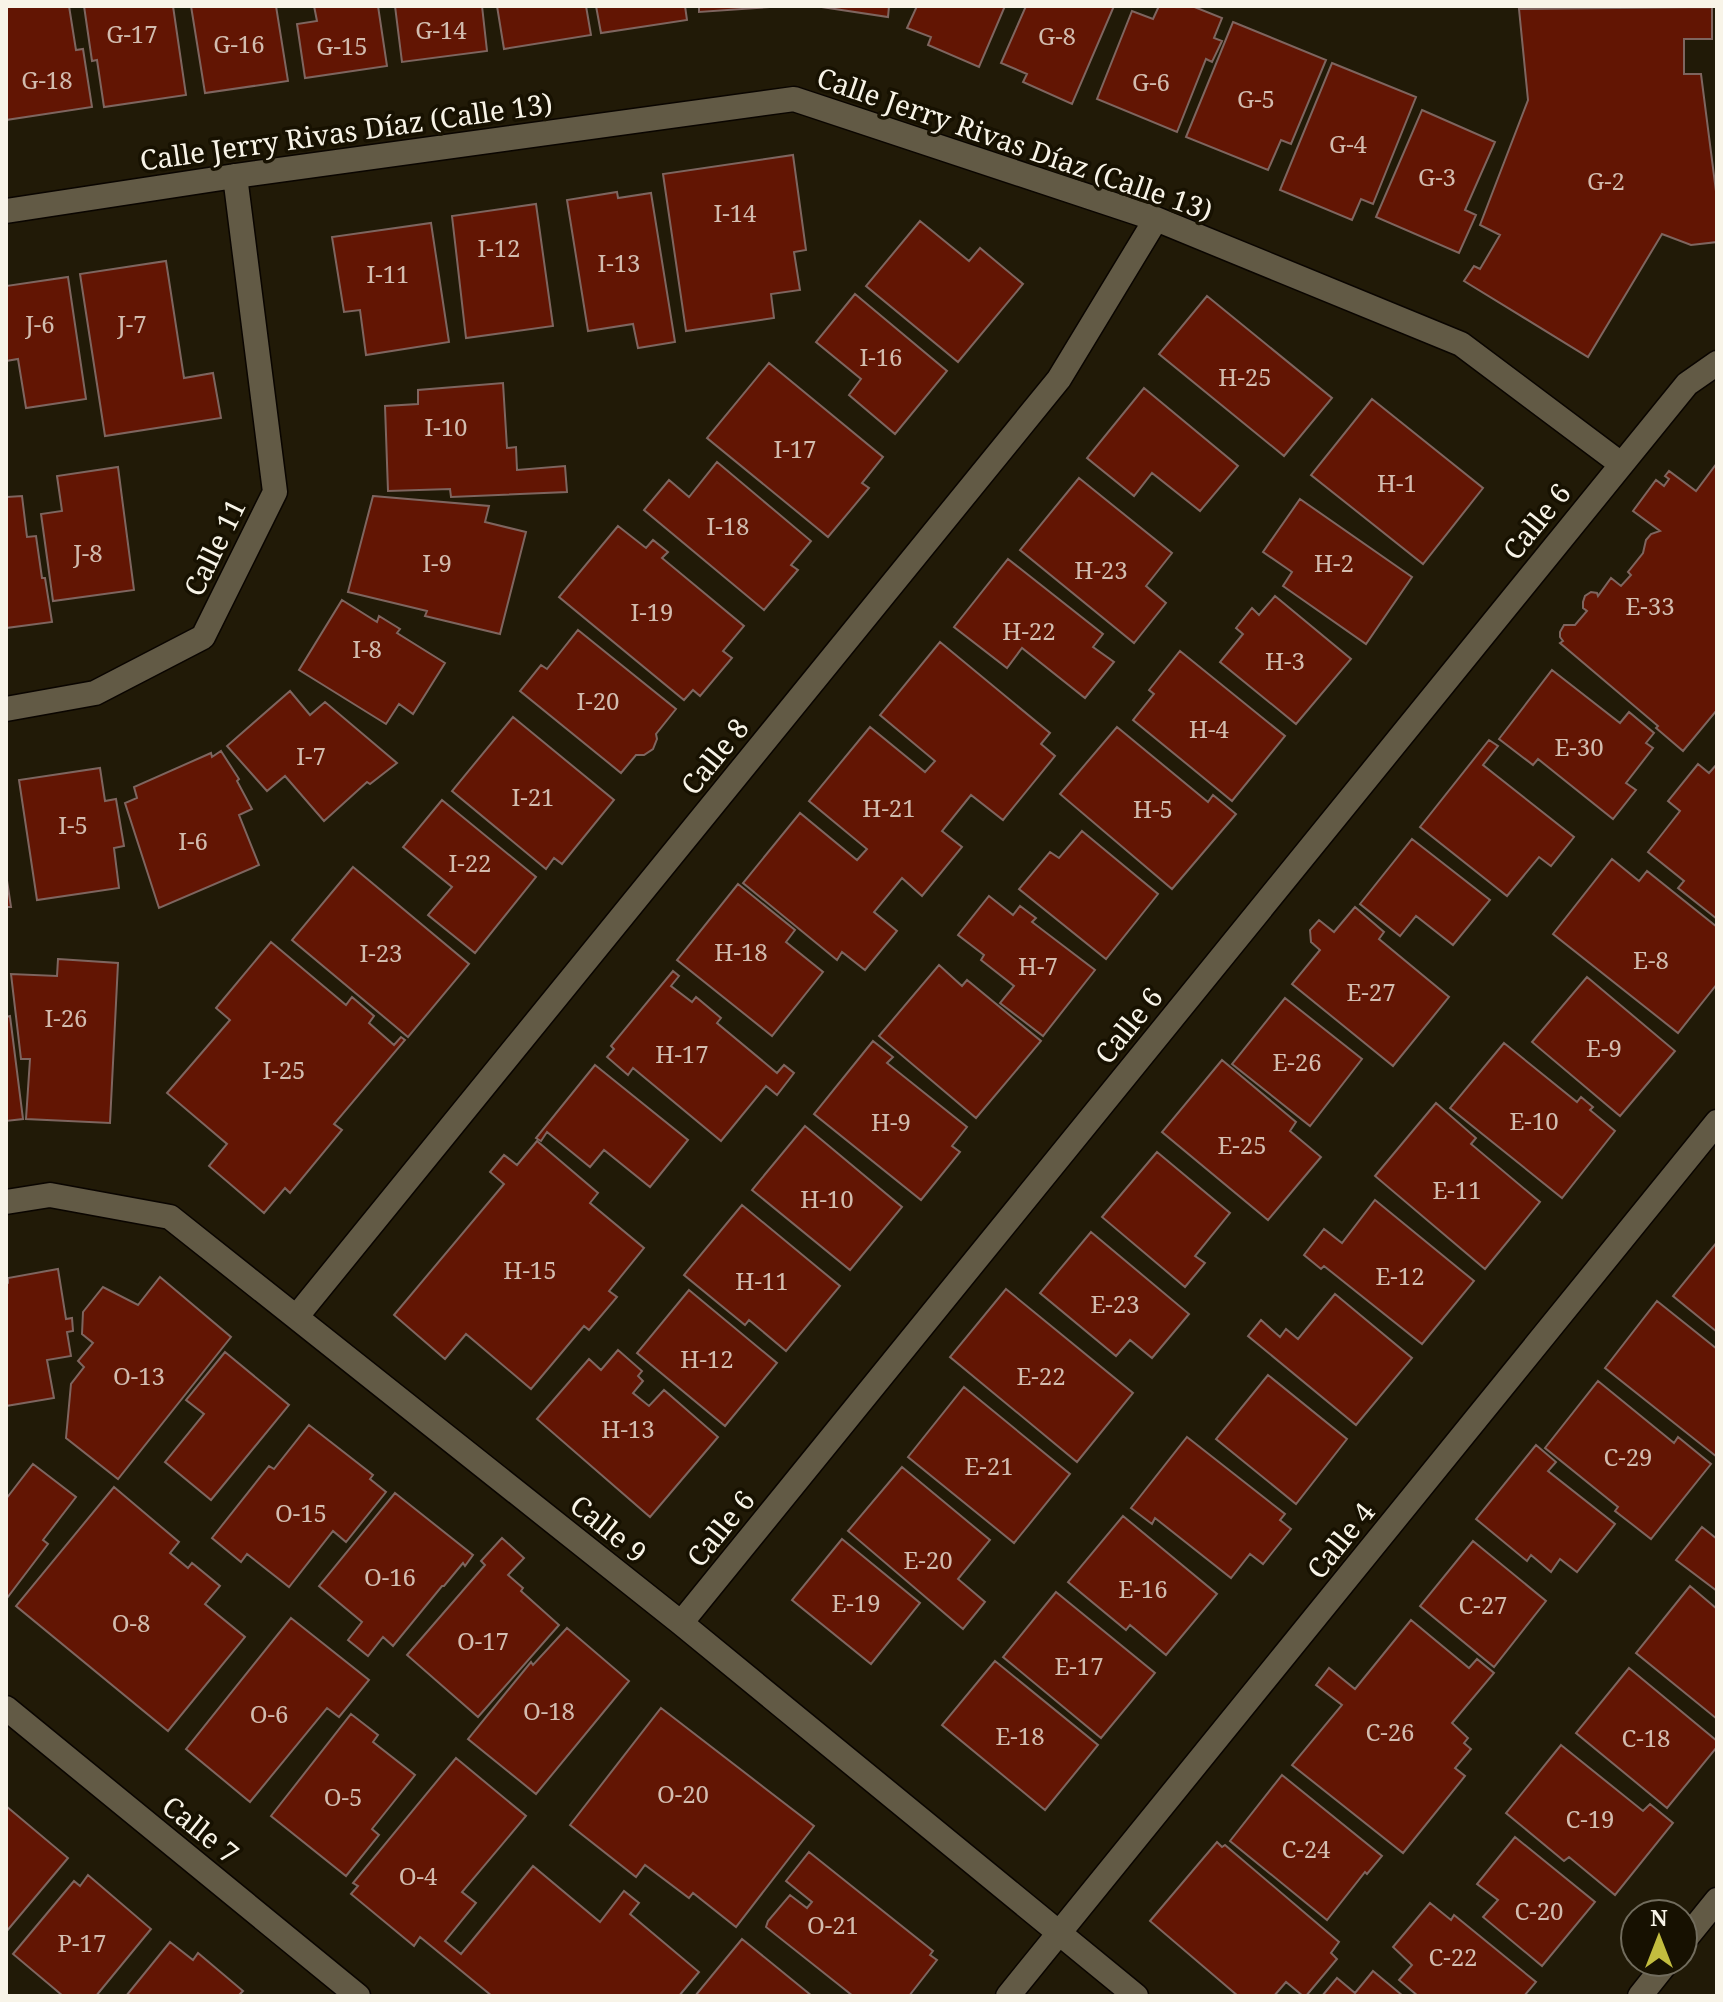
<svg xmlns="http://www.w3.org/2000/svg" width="1723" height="2002" viewBox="0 0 1723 2002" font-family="'Noto Serif',serif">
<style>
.building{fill:#621503;stroke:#7e655f;stroke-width:2}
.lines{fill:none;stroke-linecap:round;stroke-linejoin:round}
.minor-casing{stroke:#0a0500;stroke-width:27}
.minor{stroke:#625a45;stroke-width:24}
.labels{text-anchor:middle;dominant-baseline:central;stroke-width:7;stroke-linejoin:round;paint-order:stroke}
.number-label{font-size:24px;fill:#d2bcaf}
.street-label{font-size:28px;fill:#f8f4e8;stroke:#171101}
</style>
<rect width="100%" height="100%" fill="#211a07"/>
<path class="building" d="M6 6H69L76 50 83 49 92 107 6 120Z
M84 6H173L186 95 104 107 97 60 92 61Z
M191 6H276L288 81 205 93Z
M314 6H378L387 66 305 78 297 24 317 21Z
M395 6H482L487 51 402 62Z
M497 6H586L591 35 504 49Z
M596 6H685L687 20 601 33Z
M699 6H785L699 12Z
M815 6H889L888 17Z
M917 6H1005L979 67 928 45 931 37 907 28Z
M1026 6H1114L1072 104 1023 82 1027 74 1001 63Z
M1159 6H1192L1222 18 1214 38 1222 41 1212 62 1206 59 1177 132 1097 99 1132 11 1153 19Z
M1712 7V39H1684V74H1701L1717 199V242L1691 245 1662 234 1588 357 1464 281 1474 266 1480 269 1500 235 1480 225 1528 100 1519 9Z
M1233 22 1326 60 1291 144 1281 140 1268 170 1186 137Z
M1332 63 1416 97 1373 204 1361 199 1352 220 1280 190Z
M1422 110 1495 142 1465 210 1476 215 1459 253 1376 217Z
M793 155 806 250 794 252 800 290 771 294 774 318 686 331 663 174Z
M617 192 618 198 651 193 675 342 638 348 633 324 588 331 567 200Z
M536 204 553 326 466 338 452 216Z
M920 221 969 261 980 248 1023 284 958 362 866 286Z
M431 223 449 342 366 355 360 310 344 312 332 237Z
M166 261 184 378 213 373 221 418 105 436 80 274Z
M68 277 86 399 26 408 18 359 6 361V286Z
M855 294 947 371 895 434 849 395 861 379 816 342Z
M1207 296 1332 398 1284 456 1159 354Z
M769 363 883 457 862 483 869 488 828 537 707 438Z
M503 383 507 448 516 447 517 470 565 466 567 492 451 497 450 489 388 491 385 406 418 404V390Z
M1144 388 1238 466 1200 511 1152 473 1134 496 1087 458Z
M1372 399 1483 488 1423 564 1311 475Z
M717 462 811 541 791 565 798 570 764 610 644 510 669 480 689 497Z
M1717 463V710L1683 751 1656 728 1658 726 1560 643 1563 641 1560 637V632L1564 625H1575L1587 611 1583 608V602L1585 596 1591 592 1597 593 1598 596 1611 578 1621 586 1631 575 1628 572 1643 553 1646 540 1651 534 1660 531 1633 511 1656 480 1664 486 1669 479 1665 476 1669 471 1696 491Z
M118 467 134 590 53 601 41 514 62 511 57 476Z
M1079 478 1172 553 1146 586 1166 603 1134 643 1020 550Z
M6 493 7 497 22 496 27 537 36 536 42 578H45L52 622 6 628Z
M373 496 489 506 485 522 526 532 500 634 425 616 427 611 348 592Z
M1300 499 1412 577 1366 644 1283 586 1292 572 1263 552Z
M618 526 646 548 653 540 668 552 662 558 744 626 723 651 732 658 700 696 693 690 684 700 559 597Z
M1008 559 1103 634 1093 647 1114 662 1085 698 1022 648 1007 668 954 627Z
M1275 596 1351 659 1296 724 1220 662 1243 634 1236 628 1252 608 1259 615Z
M342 600 377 622 379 616 400 629 397 633 445 663 413 714 399 704 386 724 299 670Z
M578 630 676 709 656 734 657 739 653 749 644 755H636L621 773 520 691 541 665 547 669Z
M940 642 1050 733 1041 744 1055 756 1003 820 971 795 942 831 962 847 922 896 902 878 874 912 897 931 865 970 842 952 837 960 743 883 800 813 857 860 867 849 809 801 870 727 925 772 935 761 880 715Z
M1180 651 1285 736 1232 801 1133 720 1154 694 1149 690Z
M1552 670 1620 723 1629 712 1654 733 1646 743 1653 748 1626 783 1636 790 1613 819 1538 759 1533 765 1499 739Z
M290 691 310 715 325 702 397 763 370 784 367 782 324 821 285 776 267 791 227 746Z
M513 717 614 800 562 864 554 858 546 869 452 791Z
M1117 727 1208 802 1213 795 1236 814 1172 889 1060 794Z
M1489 740 1498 746 1483 765 1574 837 1551 866 1539 857 1507 896 1420 827Z
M221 751 239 779 237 781 252 809 239 815 259 865 159 908 125 803 137 798 134 787 211 753 212 757Z
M1698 764 1709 773 1717 764V919L1678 888 1684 881 1648 852 1680 811 1668 801Z
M100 768 105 801 116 799 124 846 114 848 119 888 37 900 19 780Z
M442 800 536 877 475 953 428 915 452 887 403 847Z
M1082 831 1158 894 1106 959 1019 889 1050 852 1059 858Z
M1412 839 1490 900 1453 945 1416 916 1400 936 1360 904Z
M1612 859 1639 881 1647 871 1717 927V984L1678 1033 1553 934Z
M353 867 469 964 408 1037 292 940Z
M6 874 11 907H6Z
M738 884 795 930 786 942 823 972 772 1036 677 960Z
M989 896 1013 915 1020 906 1036 918 1032 922 1095 970 1043 1036 1000 1003 1014 986 981 960 984 955 958 935Z
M1355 907 1384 932 1379 939 1449 997 1393 1066 1292 984 1320 950 1311 942 1310 930 1319 920 1334 932Z
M271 942 346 1005 352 997 374 1016 369 1023 394 1045 401 1037 405 1040 334 1124 342 1130 290 1193 285 1188 264 1213 209 1166 227 1144 167 1093 230 1020 216 1008Z
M58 959 118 963 110 1123 26 1119 30 1059H21L11 974 57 976Z
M939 965 962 986 967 980 1041 1041 976 1118 879 1036Z
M673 971 679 976 671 986 692 1002 696 997 721 1018 717 1023 777 1073 784 1065 794 1073 777 1095 766 1086 721 1141 633 1068 628 1075 607 1057 614 1049 611 1046Z
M1587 977 1675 1051 1620 1116 1532 1042Z
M1285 998 1362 1059 1310 1126 1232 1064Z
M10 1016 23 1119 6 1121V1017Z
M873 1041 893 1057 887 1063 967 1127 952 1146 960 1152 921 1200 814 1114Z
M1504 1043 1577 1102 1581 1097 1593 1107 1590 1110 1615 1131 1562 1198 1450 1108Z
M1222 1060 1296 1122 1290 1131 1321 1157 1268 1220 1162 1132Z
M595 1065 688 1140 650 1187 604 1150 590 1167 547 1132 541 1141 536 1138Z
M1436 1103 1476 1138 1471 1144 1540 1202 1485 1269 1375 1176Z
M805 1126 902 1207 850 1270 752 1190Z
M537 1141 598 1193 590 1203 644 1248 609 1291 617 1297 589 1330 584 1326 531 1389 466 1334 445 1359 394 1315 504 1184 490 1172 504 1155 517 1165Z
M1157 1152 1230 1213 1195 1256 1205 1263 1185 1287 1102 1217Z
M1375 1200 1474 1281 1422 1344 1324 1266 1321 1269 1304 1255 1324 1229 1342 1243Z
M742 1205 840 1286 786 1351 749 1320 745 1325 684 1275Z
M1091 1232 1189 1314 1152 1358 1130 1340 1116 1356 1040 1293Z
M1717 1242V1332L1673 1296Z
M58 1269 66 1319 72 1318 73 1331 67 1332 71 1356 47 1360 54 1398 6 1406V1284L8 1283V1278Z
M160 1277 231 1337 118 1479 66 1438 71 1384 84 1367 78 1361 93 1343 82 1334 83 1312 103 1287 138 1305Z
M1006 1289 1133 1393 1077 1462 950 1357Z
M689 1290 777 1363 725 1426 637 1353Z
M1335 1294 1412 1358 1356 1425 1248 1336 1261 1320 1280 1337 1286 1329 1298 1339Z
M1657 1301 1717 1349V1457L1605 1368Z
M618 1350 642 1371 638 1376 643 1381 633 1393 649 1406 664 1390 718 1437 650 1517 537 1419 589 1359 601 1370Z
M225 1352 289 1405 211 1500 165 1462 204 1414 186 1400Z
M1268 1375 1347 1439 1296 1504 1216 1439Z
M1598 1381 1674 1443 1678 1437 1711 1464 1651 1539 1615 1511 1618 1507 1545 1448Z
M964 1387 1070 1474 1014 1543 908 1457Z
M309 1425 373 1475 370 1479 386 1492 346 1542 333 1531 289 1587 247 1554 241 1562 212 1538 269 1466 274 1469Z
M1187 1437 1285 1514 1280 1520 1291 1529 1263 1564 1250 1554 1231 1578 1155 1518 1152 1524 1131 1508Z
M1536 1445 1556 1462 1548 1471 1615 1524 1577 1572 1560 1559 1551 1572 1531 1555 1527 1561 1476 1519Z
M33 1464 76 1497 43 1540 48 1544 7 1598 6 1499Z
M902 1467 990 1540 958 1579 985 1602 963 1629 848 1531Z
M114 1487 179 1542 170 1553 188 1568 192 1563 220 1586 205 1604 245 1637 168 1731 16 1606Z
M395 1493 473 1555 465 1566 463 1563 444 1586H442L393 1646 383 1637 368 1656 348 1640 362 1622 319 1586Z
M1123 1516 1217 1594 1166 1655 1130 1625 1126 1630 1068 1582Z
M1702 1527 1717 1539V1591L1676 1560Z
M502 1538 524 1558 508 1575 523 1588 521 1591 559 1625 478 1717 407 1655 485 1565 481 1561Z
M842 1539 920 1603 871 1664 792 1600Z
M1473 1541 1546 1601 1494 1667 1420 1606Z
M1690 1586 1717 1609V1719L1636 1653Z
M1056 1592 1155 1673 1101 1738 1003 1657Z
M291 1618 369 1680 339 1717 327 1708 250 1802 186 1749Z
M1411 1620 1469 1668 1477 1659 1494 1673 1452 1723 1468 1738 1464 1743 1471 1749 1455 1768 1465 1776 1403 1853 1292 1765 1342 1705 1316 1685 1329 1668 1355 1689Z
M567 1628 629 1681 536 1794 468 1739 531 1662 533 1665Z
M995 1661 1098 1745 1045 1810 942 1725Z
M1629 1668 1717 1741V1747L1667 1808 1576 1733Z
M661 1708 814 1826 736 1927 693 1893 689 1898 645 1865 636 1877 570 1825Z
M351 1714 378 1735 373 1742 415 1775 372 1829 379 1835 346 1876 271 1816Z
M1561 1745 1643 1811 1650 1804 1673 1823 1615 1895 1569 1857 1564 1861 1506 1813Z
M456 1758 526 1816 462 1892 476 1903 445 1941 461 1954 533 1866 600 1922 624 1891 639 1903 630 1914 699 1972 679 1996H492L420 1937 414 1946 351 1894 358 1886 353 1883Z
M1282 1775 1382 1856 1367 1874 1365 1872 1327 1920 1230 1841Z
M6 1806 68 1858 6 1932Z
M1515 1837 1595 1902 1542 1966 1483 1917 1498 1900 1477 1884Z
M1217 1842 1222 1847 1225 1845 1339 1942 1331 1953 1337 1959 1306 1996H1303L1286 1982 1274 1996H1238L1150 1921Z
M809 1852 933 1951 930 1955 937 1960 909 1996H853L766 1927 768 1921 790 1895 807 1908 812 1902 786 1881Z
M88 1875 151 1929 96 1996H63L13 1954 74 1881 80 1886Z
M1430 1903 1451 1920 1454 1915 1536 1982 1524 1996H1418L1399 1980 1412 1965 1393 1947Z
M742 1939 812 1996H695Z
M170 1942 193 1960 198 1953 243 1991 238 1996H126Z
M1373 1971 1403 1996H1322L1337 1978 1355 1993Z"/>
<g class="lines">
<defs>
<path id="minor" d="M6 211 235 176 794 99 1156 219 1461 344 1621 464
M6 709 95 693 203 637 275 492 235 176
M6 1202 50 1195 170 1217 681 1623 1136 1996
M297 1316 1059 379 1156 219
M681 1623 1687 384 1717 363
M6 1708 358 1996
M1683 1942 1717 1900
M1008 1996 1717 1122
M1640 1996 1667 1962"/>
</defs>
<use href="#minor" class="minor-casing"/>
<use href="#minor" class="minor"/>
</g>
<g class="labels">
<g class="number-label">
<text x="441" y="29">G-14</text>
<text x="132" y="33">G-17</text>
<text x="1057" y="35">G-8</text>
<text x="239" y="43">G-16</text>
<text x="342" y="45">G-15</text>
<text x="47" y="79">G-18</text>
<text x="1151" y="81">G-6</text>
<text x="1256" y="98">G-5</text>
<text x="1348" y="143">G-4</text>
<text x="1437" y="176">G-3</text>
<text x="1606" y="180">G-2</text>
<text x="735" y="212">I-14</text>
<text x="499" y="247">I-12</text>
<text x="619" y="262">I-13</text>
<text x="388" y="273">I-11</text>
<text x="40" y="323">J-6</text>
<text x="132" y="323">J-7</text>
<text x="881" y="356">I-16</text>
<text x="1245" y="376">H-25</text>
<text x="446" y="426">I-10</text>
<text x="795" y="448">I-17</text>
<text x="1397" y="482">H-1</text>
<text x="728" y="525">I-18</text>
<text x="88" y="552">J-8</text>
<text x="437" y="562">I-9</text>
<text x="1334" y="562">H-2</text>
<text x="1101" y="569">H-23</text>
<text x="1650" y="605">E-33</text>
<text x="652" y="611">I-19</text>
<text x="1029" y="630">H-22</text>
<text x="367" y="648">I-8</text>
<text x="1285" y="660">H-3</text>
<text x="598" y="700">I-20</text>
<text x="1209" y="728">H-4</text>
<text x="1579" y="746">E-30</text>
<text x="311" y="755">I-7</text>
<text x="533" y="796">I-21</text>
<text x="889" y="807">H-21</text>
<text x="1153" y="808">H-5</text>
<text x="73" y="824">I-5</text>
<text x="193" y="840">I-6</text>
<text x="470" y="862">I-22</text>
<text x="741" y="951">H-18</text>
<text x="381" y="952">I-23</text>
<text x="1651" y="959">E-8</text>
<text x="1038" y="965">H-7</text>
<text x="1371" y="991">E-27</text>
<text x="66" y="1017">I-26</text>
<text x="1604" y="1047">E-9</text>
<text x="682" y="1053">H-17</text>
<text x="1297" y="1061">E-26</text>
<text x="284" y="1069">I-25</text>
<text x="1534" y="1120">E-10</text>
<text x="891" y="1121">H-9</text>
<text x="1242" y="1144">E-25</text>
<text x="1457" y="1189">E-11</text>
<text x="827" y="1198">H-10</text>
<text x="530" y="1269">H-15</text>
<text x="1400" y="1275">E-12</text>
<text x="762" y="1280">H-11</text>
<text x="1115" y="1303">E-23</text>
<text x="707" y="1358">H-12</text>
<text x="139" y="1375">O-13</text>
<text x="1041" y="1375">E-22</text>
<text x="628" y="1428">H-13</text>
<text x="1628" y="1456">C-29</text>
<text x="989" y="1465">E-21</text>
<text x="301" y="1512">O-15</text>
<text x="928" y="1559">E-20</text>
<text x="390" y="1576">O-16</text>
<text x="1143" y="1588">E-16</text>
<text x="856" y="1602">E-19</text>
<text x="1483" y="1604">C-27</text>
<text x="131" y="1622">O-8</text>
<text x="483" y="1640">O-17</text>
<text x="1079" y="1665">E-17</text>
<text x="549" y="1710">O-18</text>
<text x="269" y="1713">O-6</text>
<text x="1390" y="1731">C-26</text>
<text x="1020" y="1735">E-18</text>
<text x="1646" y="1737">C-18</text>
<text x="683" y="1793">O-20</text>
<text x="343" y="1796">O-5</text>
<text x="1590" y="1818">C-19</text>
<text x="1306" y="1848">C-24</text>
<text x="418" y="1875">O-4</text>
<text x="1539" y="1910">C-20</text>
<text x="833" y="1924">O-21</text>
<text x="82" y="1942">P-17</text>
<text x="1453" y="1956">C-22</text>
</g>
<g class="street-label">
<text transform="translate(346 131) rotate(-8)">Calle Jerry Rivas Díaz (Calle 13)</text>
<text transform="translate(1015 143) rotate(19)">Calle Jerry Rivas Díaz (Calle 13)</text>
<text transform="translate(1536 521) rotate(-51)">Calle 6</text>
<text transform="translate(214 547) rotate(-64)">Calle 11</text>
<text transform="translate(714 756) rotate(-51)">Calle 8</text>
<text transform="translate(1128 1025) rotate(-51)">Calle 6</text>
<text transform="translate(609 1528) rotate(39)">Calle 9</text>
<text transform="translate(720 1528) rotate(-51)">Calle 6</text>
<text transform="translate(1340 1540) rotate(-51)">Calle 4</text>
<text transform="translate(201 1829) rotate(39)">Calle 7</text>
</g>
</g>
<rect width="1723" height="2002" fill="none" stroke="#f8f4e8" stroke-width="16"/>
<g transform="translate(1659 1938)"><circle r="38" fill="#171101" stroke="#716c5d" stroke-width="2"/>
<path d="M0-6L14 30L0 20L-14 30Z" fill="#c3bd3f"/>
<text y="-12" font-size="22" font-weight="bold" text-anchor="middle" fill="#f8f4e8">N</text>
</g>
</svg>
